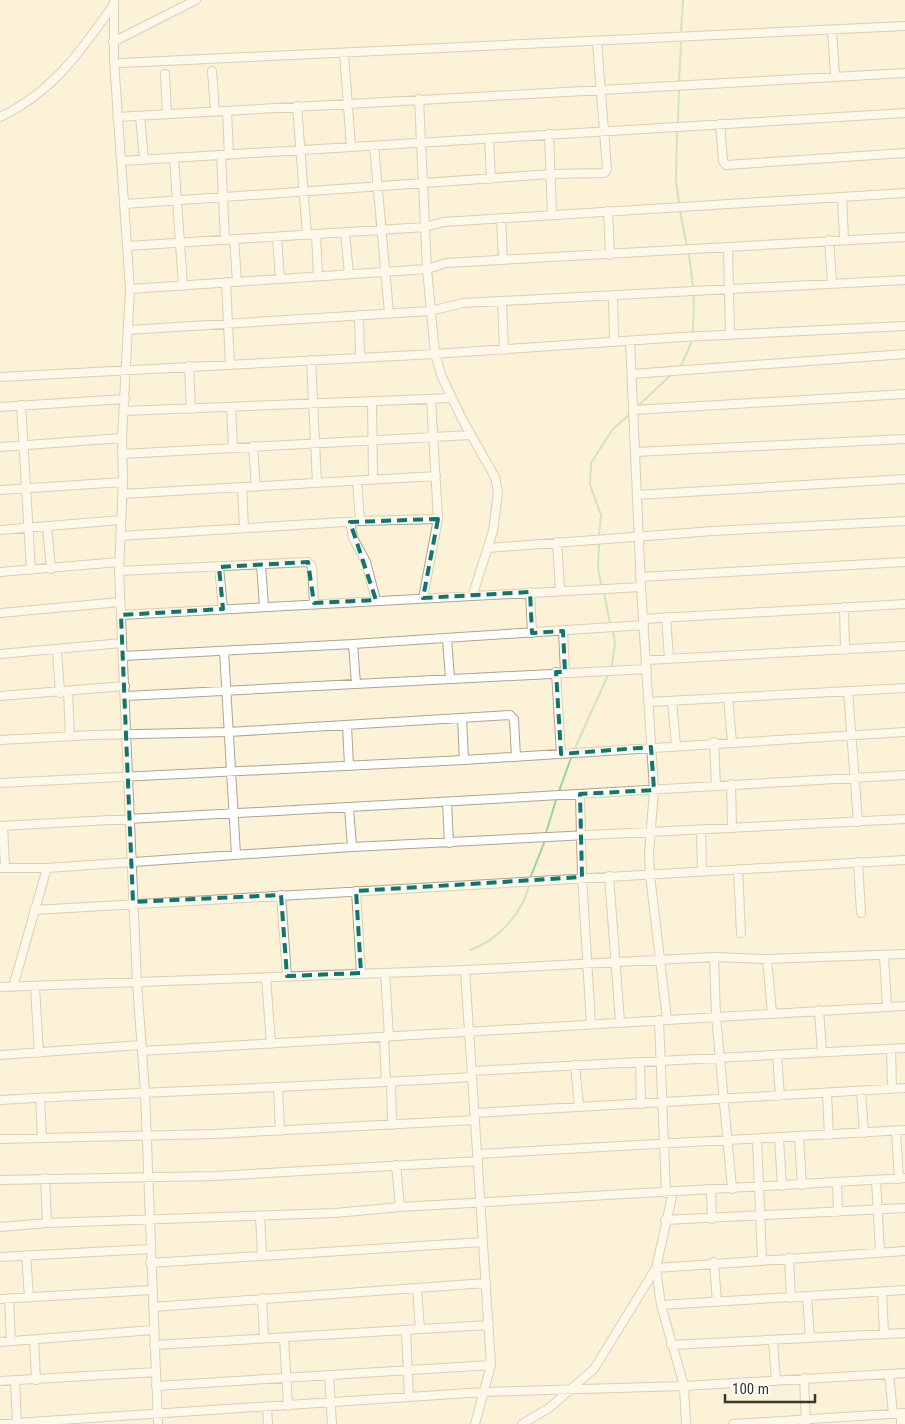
<svg xmlns="http://www.w3.org/2000/svg" width="905" height="1424" viewBox="0 0 905 1424" font-family="'Roboto Condensed',sans-serif">
<style>
.lines{fill:none;stroke-linecap:round;stroke-linejoin:round}
.stream{stroke:#9ed1a1;stroke-width:2}
.minor-casing{stroke:#aea58c;stroke-width:10}
.minor{stroke:#fff;stroke-width:8}
.marked{fill:none;stroke:#0f766e;stroke-width:4;stroke-dasharray:10 6;stroke-linejoin:round}
</style>
<rect width="100%" height="100%" fill="#fcf2d8"/>
<g class="lines">
<path class="stream" d="M681 33 683 0
M679 81 681 43
M678 121 679 91
M677 131 676 181 679 202
M680 211 687 246
M689 255 693 286
M693 331 694 295
M681 366 692 341
M638 406 671 375
M599 534 601 515 590 485 591 463 612 430 629 415
M599 544 598 568 601 584
M604 593 610 623
M612 665 615 643 613 632
M575 748 608 675
M559 791 571 758
M546 833 556 800
M531 876 544 843
M470 950C497 941 523 913 529 885"/>
<defs>
<path id="minor" d="M114 0V60L130 289 122 438 123 482 119 571 137 983 145 1092 158 1424
M832 30 835 75
M113 42 196 0
M344 53 351 147
M121 63 905 26
M212 71 215 111
M165 74 167 114
M419 99 427 269 435 354 442 377 462 419 495 477 498 492 493 531 473 594
M297 106 307 235
M227 111 229 155
M140 116 144 160
M0 117C53 92 81 51 114 4
M117 117 905 73
M720 124 723 161 726 165 905 153
M549 134 552 215
M489 138 491 179
M374 146 389 313
M221 155 225 240
M174 158 183 286
M122 161 905 113
M842 198 844 239
M125 204 551 174 605 173 607 169 597 42
M608 211 610 255
M501 218 503 260
M345 232 349 274
M316 234 318 276
M277 237 280 279
M234 239 237 282
M829 240 832 283
M128 246 425 227 443 222 905 193
M728 247 730 335
M226 282 230 364
M130 289 427 269 446 263 905 237
M613 295 614 342
M502 301 504 350
M359 315 360 358
M128 330 430 311 463 303 905 280
M630 341 641 587 654 790 649 854 650 875 667 1019
M311 360 317 483
M189 366 191 409
M632 374 905 354
M0 377 435 354 682 337 905 326
M372 401 373 480
M21 405 31 570
M0 407 125 399
M231 407 233 447
M633 410 905 394
M124 411 452 398
M253 446 256 487
M0 447 122 438
M635 452 905 439
M122 454 470 435
M357 481 360 521
M242 487 244 528
M0 490 123 482
M122 494 436 476
M637 495 905 479
M350 522 353 538 366 562 376 600
M47 526 51 569
M0 530 121 520
M120 536 360 521 438 519
M557 542 560 590
M488 548 713 531 905 521
M261 565 264 606
M219 567 223 609
M119 571 308 562 312 566 314 603
M0 572 119 562
M640 577 905 562
M530 592 532 633
M423 598 438 519 431 399
M844 607 845 650
M0 613 120 602
M121 615 641 587
M666 617 669 658
M643 619 905 604
M563 631 565 672
M447 639 450 678
M353 644 356 684
M57 650 60 693
M224 651 236 855
M0 654 122 643
M123 656 353 644 644 625
M647 660 905 646
M556 672 561 754
M848 691 858 822
M68 693 70 736
M0 696 125 686
M126 696 647 669
M728 698 732 742
M672 701 676 745
M649 702 905 688
M462 718 464 760
M347 725 349 766
M0 740 93 735 229 732 510 715 514 719 516 757
M714 742 716 785
M0 783 464 760 905 732
M731 784 732 828
M580 794 582 877 591 1024
M447 802 449 843
M349 808 352 847
M0 826C302 811 603 792 905 775
M3 826 5 868
M701 830 702 871
M858 862 861 913
M0 868H47L352 847 905 819
M738 869 741 933
M609 876 620 1022
M356 891 361 973
M281 895 287 976
M34 910 905 860
M884 955 887 1007
M714 957 716 1016 732 1189
M767 959 772 1013
M465 970 491 1365 475 1424
M385 973 389 1037
M266 977 271 1044
M0 987 465 970 714 957 767 959 905 954
M13 987 47 868
M35 987 39 1053
M819 1010 822 1052
M659 1020 666 1193
M384 1037 386 1082
M891 1049 892 1089
M142 1051 905 1006
M0 1055 141 1045
M777 1055 780 1096
M640 1062 641 1104
M575 1065 579 1107
M472 1071 905 1048
M391 1082 392 1125
M278 1088 280 1131
M861 1091 864 1133
M827 1093 829 1135
M40 1098 42 1138
M0 1100C157 1091 315 1087 472 1077
M475 1113 905 1088
M896 1131 899 1179
M799 1137 802 1185
M779 1138 782 1186
M0 1139 214 1134 475 1120
M757 1139 762 1259
M478 1154 905 1130
M396 1165 400 1207
M45 1178 47 1223
M0 1180 216 1176 478 1161
M876 1180 880 1252
M837 1182 838 1212
M711 1190 712 1219
M673 1192 656 1268 661 1305 684 1386 686 1424
M260 1216 262 1254
M665 1220 905 1208
M0 1227 47 1223 335 1213 400 1207 905 1178
M26 1255 29 1297
M0 1257 150 1249
M789 1258 791 1298
M714 1262 717 1302
M150 1263 483 1242
M417 1288 420 1329
M882 1292 884 1334
M807 1297 810 1338
M9 1298 11 1341
M262 1298 264 1337
M0 1299 151 1290
M661 1305 905 1290
M153 1307 486 1283
M406 1330 409 1397
M284 1338 288 1406
M34 1340 36 1380
M773 1341 776 1381
M0 1342 153 1330
M154 1345 489 1325
M671 1345 905 1333
M889 1374 893 1414
M329 1375 332 1424
M804 1378 806 1424
M0 1381 156 1372
M15 1381 17 1423
M156 1386 491 1365
M267 1407 268 1424
M901 1413V1424
M0 1424 484 1392 684 1386 905 1373
M522 1424 549 1408 594 1369 656 1268 905 1251
M733 1424 905 1413"/>
</defs>
<use href="#minor" class="minor-casing"/>
<use href="#minor" class="minor"/>
</g>
<path d="M0 0H905V1424H0ZM438 519 423 598 530 592 532 633 563 631 565 672H556L561 754 651 747 654 790 580 794 582 877 356 891 361 973 287 976 281 895 133 902 121 615 223 609 219 567 308 562 314 603 376 600 350 522Z" fill="#fcf2d8" fill-opacity=".55" fill-rule="evenodd"/>
<path class="marked" d="M438 519 423 598 530 592 532 633 563 631 565 672H556L561 754 651 747 654 790 580 794 582 877 356 891 361 973 287 976 281 895 133 902 121 615 223 609 219 567 308 562 314 603 376 600 350 522Z"/>
<path d="M725 1394v8h90v-8" fill="none" stroke="#39352b" stroke-width="2.5"/>
<text x="732" y="1394" font-size="15" fill="#39352b" stroke="#ffffff" stroke-width="4" paint-order="stroke">100 m</text>
</svg>
